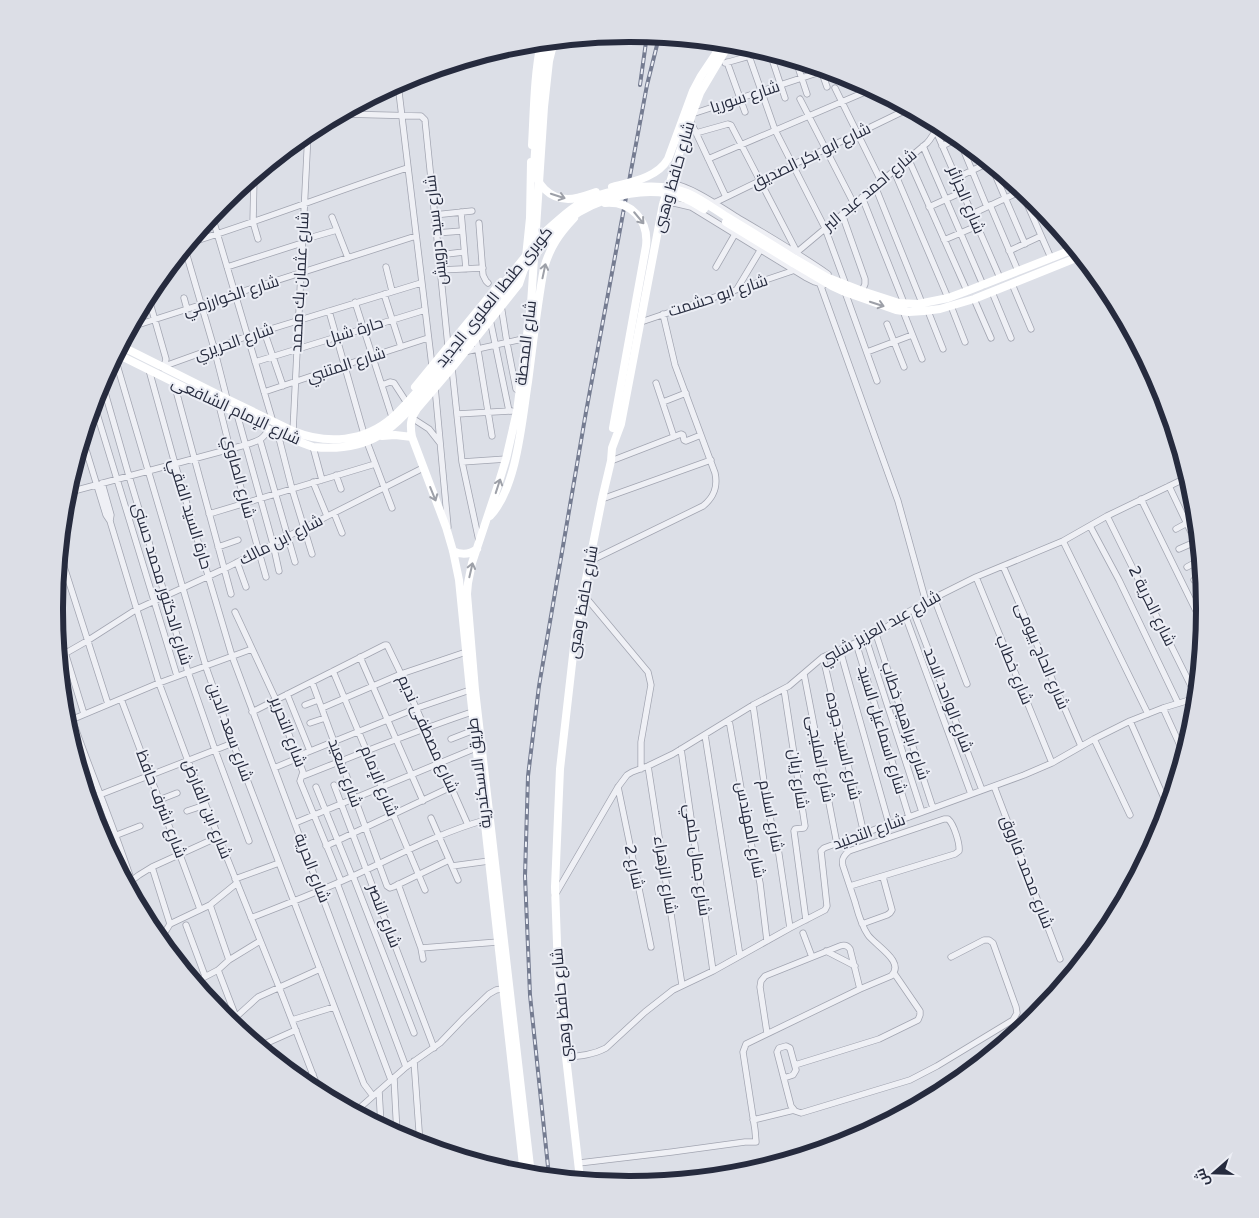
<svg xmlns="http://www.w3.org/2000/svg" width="1259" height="1218" viewBox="0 0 1259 1218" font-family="'Varela Round',Cairo,sans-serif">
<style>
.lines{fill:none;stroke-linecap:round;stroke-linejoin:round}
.minor-casing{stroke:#a2a5b1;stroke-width:7}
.minor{stroke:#eff0f5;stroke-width:5.5}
.secondary{stroke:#fff;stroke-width:8}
.rail-casing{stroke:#757c91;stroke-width:4}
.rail{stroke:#eceef5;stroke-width:2;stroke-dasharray:5.5;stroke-linecap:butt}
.secondary-bridge{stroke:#fff;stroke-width:8}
.oneway{stroke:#9da0a8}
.labels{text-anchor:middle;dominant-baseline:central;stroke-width:4;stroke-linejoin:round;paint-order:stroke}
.street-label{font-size:16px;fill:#262b3e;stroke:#eceef5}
.rim{fill:none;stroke:#262b3e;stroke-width:6}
</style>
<rect width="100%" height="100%" fill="#dcdfe7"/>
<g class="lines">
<defs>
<path id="minor" d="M770 53 785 98
M749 56 775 130 825 228 846 285
M796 61 807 94
M727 62 745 112
M725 63 764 52
M821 70 827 87
M848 77V79
M398 84 432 366
M835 88 881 181
M800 99 854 204
M341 114 421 116 425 120 448 346
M692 114 826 70
M690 120 726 197
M932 122 1000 278
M696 133 728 124 731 125 797 252
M959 139 987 207
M923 146 983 285
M942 146 958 138
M908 158 967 291
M708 159 872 89
M991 165 1025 244
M894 171 948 298
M254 177 253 222 258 239
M956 178 988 163
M670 183C692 187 716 204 735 216 767 235 798 253 828 274
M875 186 922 303
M1021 190 1051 258
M862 197 904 303
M714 203 908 109
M663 204 674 203 691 207 805 277 815 282 824 285
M990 205 1018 271
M929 207 962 192
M461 212 466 269
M842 214 865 279V284L862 291
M972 214 1021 191
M434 215 472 211
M212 216 273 422
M332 217 348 258
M479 223 483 275 486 281 488 283
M436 233 462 231
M302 240 337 230
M944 240 977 226
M189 243C263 220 334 192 407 168
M185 249 214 348 227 399
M1009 251 1041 236
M796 253 927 143C933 137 934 130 941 126
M438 255 464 252
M227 267 302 243
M386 267 392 291
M716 267 735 234
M440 270 483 268
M820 284 898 501 926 602
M1012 284 1031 329
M737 289 761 249
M845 292 877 381
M992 292 1011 338
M384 294 401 347
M148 296 166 359 165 363 162 367
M184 298 187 309
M974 299 991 338
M355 302 392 417
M501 305 507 343 516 389 520 392
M951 306 965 342
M329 311 364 434
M903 311 922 359
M928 311 943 349
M490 319 509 411
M641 322 795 270
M887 324 904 367
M131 327 416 236
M264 331 283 386
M476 338 492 436
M464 352 527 338
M867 352 912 335
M115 358 207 670 233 743 364 1084 373 1096
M255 362 425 310
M162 367 248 336 421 283
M452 368 462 462 479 541
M149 370 175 464 232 656 391 1080
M102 382 129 476 188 672 215 750 249 841
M174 383 231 594
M656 383 674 437
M382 385 390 382 394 383 407 403
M435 387 448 527
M264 392 345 365 428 338
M663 402 686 393
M94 404 177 676
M219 405 230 449 266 577
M237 414 273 544 279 571
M457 414 512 411
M412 418 429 429 440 443
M293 431 308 133
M278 434 292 489 312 554
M83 440 106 515 110 521 159 683 188 761 279 987 320 1093
M260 440 295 562
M367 442 392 508
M313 447 322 480
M611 461 681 434 683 435 684 440 686 441 701 435
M462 462 506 459
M336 475 341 489
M313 482 327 516
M102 483 111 515 110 521
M1169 486 1199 549
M66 493 245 445C257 441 262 441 269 429
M602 499 711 460
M1141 499 1203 625
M334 513 342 533
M209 514 375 464
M1107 516 1196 696
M1090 526 1119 580 1178 703
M1176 529 1187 523
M1063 541 1148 714
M218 547 238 540
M1179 549 1195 542
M60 554 108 704
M590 561 703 506C714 497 718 487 715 473L675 365 663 314
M237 562 246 587
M1003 566 1081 746
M1187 567 1200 560
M976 577 1052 763
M1194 580 1202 577
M583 594 648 672 651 685 641 742V769
M934 598 967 684
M1193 604 1204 597
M913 610 982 790
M235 612 276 700 303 772 300 781 341 881
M905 615 971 794
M56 623 84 714
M876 634 933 808
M866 639 922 812
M856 643 909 817
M840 650 889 824
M59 657 87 641 137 609 224 569 304 528 423 468
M360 657 423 801
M823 657 864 834
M333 671 425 890
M804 674 837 844
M312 682 387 886 390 888 393 887 449 860
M784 689 805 826 804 828 795 829 794 831 806 920
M63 693C87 766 119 836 141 910
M287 694 310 751
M121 699 180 855 200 909
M305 705 318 700
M753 705 768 810 778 848 790 928
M322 708 401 674 466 652
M1163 708 1184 754
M252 712 385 645H387L401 674 468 825
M729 720 749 834 760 883 767 941
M1130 721 1168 807
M66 722 159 683 252 649
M310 723 325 718
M1186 728 1192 726
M705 735 740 956
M451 739 474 730
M1094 739 1130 815
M681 749 713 971
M298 756 417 708 470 690
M648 766 682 985
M274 768 298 758
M303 776C359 754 415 731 472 712
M334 785 434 1048
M994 786 1060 959
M316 787 352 876
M618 787 651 947
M89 799 233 743
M159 800 177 793
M187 811 205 805
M431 818 458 880
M295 823 476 748
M104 840 140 826
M326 846 451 787
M452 866 489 861
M152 867 170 924
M353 876 414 1033
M235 879 279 863
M337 883 406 1067
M127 884 139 875 152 867 218 837
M398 884 421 948 423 959
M555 895 618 787 627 775 632 772 648 766 673 754 753 705 789 686 823 657 878 633 908 612 934 598 976 577 1063 541 1107 516 1188 477
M210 905 229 960
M251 918C284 905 318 892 351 877 395 857 438 833 485 820
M862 924 887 915 890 913 892 910 883 877
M186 925 205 976
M803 933 812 957
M162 937 165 946
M159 938 162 937 170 924 210 905 237 883
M421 948 498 942
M826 951 855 966
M218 970 236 1017 243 1032
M195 982 218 970 229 960 260 941
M228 1020 236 1017 258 997 320 969
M292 1020 334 1007
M767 1033 760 987 761 981 765 976 840 946C845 944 848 946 850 949L860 989
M260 1046 296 1030
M566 1057C580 1056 593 1055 606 1048L645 1012 673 990 713 971 790 928 825 910 827 906 821 851 824 848 1024 775 1052 763 1094 739 1130 721 1163 708 1196 698
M414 1061 420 1144
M795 1065 879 1039 918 1020 920 1015V1011L894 973
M394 1078 397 1134
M784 1078 793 1075 796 1070 790 1048 786 1046 779 1048 777 1052 791 1106 795 1111 801 1113 910 1080 937 1066 1013 1020 1017 1013 1016 1007 993 943 989 940H984L951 957
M300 1079 313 1074
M379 1091 381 1125
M355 1112 406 1067 440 1043 464 1018 489 994 496 990 507 988
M753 1120 794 1110
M579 1163 672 1152 745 1142H756L755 1130 743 1052 746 1044 860 989 891 976C906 962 876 946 868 935 861 925 858 913 855 902 851 890 847 878 843 866 841 859 844 855 849 851L944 819H948C954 824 960 844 959 851L955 854 850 886"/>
</defs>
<use href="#minor" class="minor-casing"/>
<use href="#minor" class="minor"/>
<path class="secondary" d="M545 55 547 42
M532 145C534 111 534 76 541 42
M526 257 530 218 531 162
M795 259 826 277 862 291 899 303 918 304 948 298 967 291 1074 249
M793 263 832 286 845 292 896 310 909 312 924 311 940 309 974 299 1081 256
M121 346 227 399 293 431C327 445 365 442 393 417 405 406 415 394 425 382
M117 354 278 434 313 447C371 453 395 429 428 387
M415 387 501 282
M382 436 395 435 412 437
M490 516C517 488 522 420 528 382 533 344 537 306 544 268 550 247 559 234 574 218
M453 551C461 555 469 555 477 549
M524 1174 470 690 459 580 453 551 446 527 412 437C410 426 410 418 417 409L452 368 519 284 524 269
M531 1175 475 690 467 594 468 583 472 563 498 485 506 459 517 411 531 304 544 107 549 61 554 41
M580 1179 566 1057 558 971 555 887 560 769 576 629 602 499 611 461 612 448 621 424 663 204 690 120 700 93 729 44"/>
<defs>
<path id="rail" d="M640 85 647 35
M549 1176 530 995 525 876 528 776 539 686 586 412 647 85 659 37"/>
</defs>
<use href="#rail" class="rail-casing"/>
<use href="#rail" class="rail"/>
<path class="secondary-bridge" d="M545 55 538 110 534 166C535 184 550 199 568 199 578 199 587 195 596 192
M612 187C631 182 657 178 668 159L693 91 701 76 723 43
M605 203C631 201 649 220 646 246L613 428
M726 222 793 263
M425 382 544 233C554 224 565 213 576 206 604 188 657 180 687 193 701 199 714 209 727 217 750 231 773 245 795 259
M428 387 545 243C555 231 566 220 579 212 608 195 651 185 683 198 691 200 697 205 704 209"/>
</g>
<defs><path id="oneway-shaft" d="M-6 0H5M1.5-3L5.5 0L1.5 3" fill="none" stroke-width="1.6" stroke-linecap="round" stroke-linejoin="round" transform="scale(1.25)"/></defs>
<g class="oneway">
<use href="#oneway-shaft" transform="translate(558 196) rotate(18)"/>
<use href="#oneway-shaft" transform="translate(639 218) rotate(50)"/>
<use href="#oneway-shaft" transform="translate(544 271) rotate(-78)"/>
<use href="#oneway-shaft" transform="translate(877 304) rotate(18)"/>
<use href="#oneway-shaft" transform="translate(498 486) rotate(-72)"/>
<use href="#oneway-shaft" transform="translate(433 494) rotate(68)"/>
<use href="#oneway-shaft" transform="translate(471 570) rotate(-77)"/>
</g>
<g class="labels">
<g class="street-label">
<text transform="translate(745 97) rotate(-18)">شارع سوريا</text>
<text transform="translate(811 156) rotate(-26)">شارع ابو بكر الصديق</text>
<text transform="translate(674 177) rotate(-74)">شارع حافظ وهبى</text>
<text transform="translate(870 190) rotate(-40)">شارع احمد عبد البر</text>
<text transform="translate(966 200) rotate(67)">شارع الجزائر</text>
<text transform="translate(436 230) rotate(-96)">شارع سيد درويش</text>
<text transform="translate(300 282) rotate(-87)">شارع عثمان بك محمد</text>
<text transform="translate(231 296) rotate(-18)">شارع الخوارزمي</text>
<text transform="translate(718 296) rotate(-18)">شارع ابو حشمت</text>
<text transform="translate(494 297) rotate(-51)">كوبرى طنطا العلوى الجديد</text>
<text transform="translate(354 331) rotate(-17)">حارة شبل</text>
<text transform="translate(234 342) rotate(-19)">شارع الحريري</text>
<text transform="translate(526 343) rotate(-83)">شارع المحطة</text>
<text transform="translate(346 365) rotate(-18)">شارع المتنبي</text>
<text transform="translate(236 411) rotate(25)">شارع الإمام الشافعى</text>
<text transform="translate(239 477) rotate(75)">شارع الصاوي</text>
<text transform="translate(190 514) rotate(73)">حارة السيد الفقي</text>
<text transform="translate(281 540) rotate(-27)">شارع ابن مالك</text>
<text transform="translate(162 584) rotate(73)">شارع الدكتور محمد حسنى</text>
<text transform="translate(583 602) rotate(-80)">شارع حافظ وهبى</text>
<text transform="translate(1152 606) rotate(64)">شارع الحرية 2</text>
<text transform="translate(880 628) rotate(-29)">شارع عبد العزيز شلبي</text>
<text transform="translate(1042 656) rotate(67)">شارع الحاج بيومى</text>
<text transform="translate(1014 670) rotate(68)">شارع خطاب</text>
<text transform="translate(948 700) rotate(69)">شارع الواحد الاحد</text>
<text transform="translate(905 721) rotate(72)">شارع ابراهيم خطاب</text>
<text transform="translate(882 730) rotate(73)">شارع اسماعيل السيد</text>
<text transform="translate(230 732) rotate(70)">شارع سعد الدين</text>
<text transform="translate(288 732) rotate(69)">شارع التحرير</text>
<text transform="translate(428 734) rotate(66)">شارع مصطفى نديم</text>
<text transform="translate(843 746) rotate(77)">شارع السيد جوده</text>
<text transform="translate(820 759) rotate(79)">شارع المليجى</text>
<text transform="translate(345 773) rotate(70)">شارع سعيد</text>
<text transform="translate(479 773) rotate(-97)">طريق الاسكندرية</text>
<text transform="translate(798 779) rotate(82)">شارع زيان</text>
<text transform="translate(379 781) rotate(68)">شارع الإمام</text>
<text transform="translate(161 804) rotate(69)">شارع اشرف حافظ</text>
<text transform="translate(207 809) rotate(68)">شارع ابن الفارض</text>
<text transform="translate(771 816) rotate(79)">شارع اسلام</text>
<text transform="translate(750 830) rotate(79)">شارع المهندس</text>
<text transform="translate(869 832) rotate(-20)">شارع التجنيد</text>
<text transform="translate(697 860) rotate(82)">شارع جمال حلمي</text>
<text transform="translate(634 867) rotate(78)">شارع 2</text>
<text transform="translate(312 868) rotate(69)">شارع الحرية</text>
<text transform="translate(1027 872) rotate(69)">شارع محمد فاروق</text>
<text transform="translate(665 875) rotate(81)">شارع الزهراء</text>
<text transform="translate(384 916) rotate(69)">شارع النصر</text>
<text transform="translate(562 1005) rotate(-95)">شارع حافظ وهبى</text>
</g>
</g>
<path d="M0 0H1259V1218H0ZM629 42H630A566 566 0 0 1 1196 608V610A566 566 0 0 1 630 1176H629A566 566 0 0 1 63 610V608A566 566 0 0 1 629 42Z" fill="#dcdee6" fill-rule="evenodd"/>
<path class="rim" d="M629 42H630A566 566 0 0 1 1196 608V610A566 566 0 0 1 630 1176H629A566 566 0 0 1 63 610V608A566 566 0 0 1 629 42Z"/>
<g transform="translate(1214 1173) rotate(250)" stroke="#eceef5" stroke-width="4" paint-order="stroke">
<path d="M0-4L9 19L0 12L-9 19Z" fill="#262b3e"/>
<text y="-8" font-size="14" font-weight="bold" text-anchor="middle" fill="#262b3e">ش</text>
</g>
</svg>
